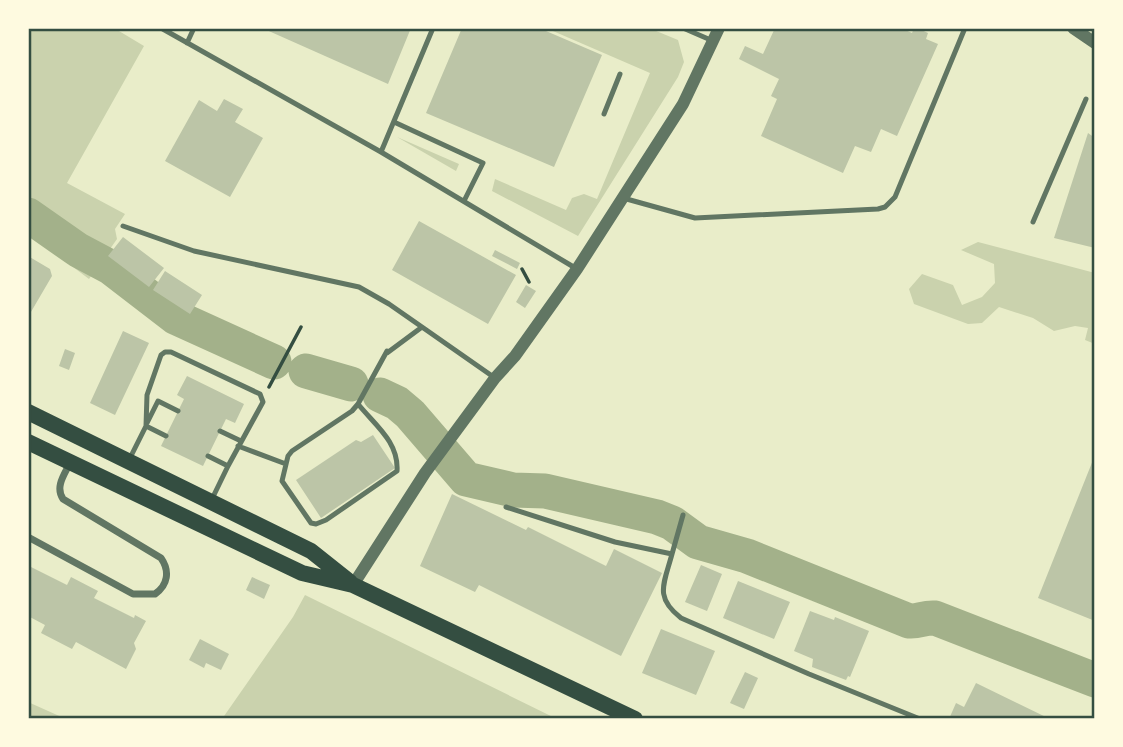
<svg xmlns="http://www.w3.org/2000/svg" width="1123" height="747" viewBox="0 0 1123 747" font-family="Jost,sans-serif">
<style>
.green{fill:#cad2ad}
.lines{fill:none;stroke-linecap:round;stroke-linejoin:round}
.river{stroke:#a3b18a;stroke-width:35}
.building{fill:#bcc5a7}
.path{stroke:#344e41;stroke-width:3.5}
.service{stroke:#617663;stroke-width:5}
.minor{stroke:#617663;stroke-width:7}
.tertiary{stroke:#617663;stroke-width:12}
.trunk{stroke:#344e41;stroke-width:16}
.neatline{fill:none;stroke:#344e41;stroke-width:2.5}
</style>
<rect width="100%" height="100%" fill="#e9edc9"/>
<path class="green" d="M28 28H114L144 46 67 183 125 214 115 229 117 239 89 279 28 233Z
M546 28H649L678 40 684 62 678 77 578 236 492 191 495 179 566 210 572 198 584 194 597 199 650 73Z
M397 137 459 164 456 171Z
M978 242 1095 273V344L1085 340 1088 328 1075 326 1054 331 1033 318 999 307 982 323 968 324 914 304 909 289 922 274 953 285 962 305 982 297 995 283 994 264 961 250Z
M305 595 557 719H222L293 617Z
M28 702 66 719H28Z"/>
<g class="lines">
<path class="river" d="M28 215 78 250 110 267 175 317 274 362
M306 371 351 384
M380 395 397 403 410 414 466 479 513 490 545 491 657 517 672 523 698 542 747 556 909 621C919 622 924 617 935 618L1095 680"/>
</g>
<path class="building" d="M262 28H411L388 84Z
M462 28H539L602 55 554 167 426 113Z
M775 28H901L912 33 914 28H917L928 33 926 39 938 44 897 136 881 129 871 152 855 146 843 173 761 136 777 99 771 96 779 79 739 59 745 46 763 54Z
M224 99 243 109 235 122 263 138 230 197 165 161 199 100 217 111Z
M1088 133 1095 138V248L1054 238Z
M419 221 516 275 488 324 392 270Z
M123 237 164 268 149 287 108 256Z
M495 250 520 263 517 269 492 256Z
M28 256 50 269 52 276 28 317Z
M165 271 202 295 190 314 153 290Z
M526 285 536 291 525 308 516 302Z
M123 331 149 343 115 415 90 403Z
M65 349 75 353 69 370 59 366Z
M187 376 244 404 235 423 226 419 203 466 161 446 184 399 177 395Z
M373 435 395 468 321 518 296 480 356 440 361 442Z
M1095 455V621L1038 598Z
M452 494 526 530 528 527 606 566 614 549 662 573 621 656 479 585 475 592 420 566Z
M28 561 31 563 29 566 67 585 71 577 98 591 94 598 134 618 135 615 146 621 134 643 136 649 126 669 76 642 72 649 41 633 45 625 28 616Z
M701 565 722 574 707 611 685 602Z
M252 577 270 585 264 599 246 590Z
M738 581 790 602 774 639 723 618Z
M810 611 834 620 835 617 869 631 850 677 848 676 846 680 812 667 813 659 794 651Z
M661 629 715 651 696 695 642 673Z
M200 639 229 654 221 670 206 663 204 668 189 660Z
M745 672 758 678 744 709 730 703Z
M976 683 1050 719H949L956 703 964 707Z"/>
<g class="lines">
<path class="path" d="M522 269 529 282
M269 387 301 327"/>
<path class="service" d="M161 28 381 152 577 269
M683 28 713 41
M187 43 194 28
M604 114 620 74
M394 122 483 163 464 201
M381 152 433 28
M623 198 695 218 878 209 885 207 895 197 965 28
M1033 222 1086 99
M123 226 194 251 359 287 389 304 422 327
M358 404C375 425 399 442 397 471L326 520 316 524 311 523 282 481 288 456 292 451 352 411 358 404 387 351V353L422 327 495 378
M147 423 158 401 178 411
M146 426 147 395 161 355 165 352H171L260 394 263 402 228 466 208 456
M220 431 241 441
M238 446 286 464
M129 460 146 426 166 436
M211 501 228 466
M506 507 615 542 672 554 683 515
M672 554C664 584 654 597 681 618L809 674 920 719"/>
<path class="minor" d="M28 537 133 594H155C168 585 170 571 161 558L63 499C55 487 64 475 70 463"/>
<path class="tertiary" d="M1073 28 1095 43
M353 585 425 473 495 378 515 356 577 269 683 104 719 28"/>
<path class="trunk" d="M28 412 311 551 350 582
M28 442 302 573 353 585 635 719"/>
</g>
<rect width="1123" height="747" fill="none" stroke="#fefae0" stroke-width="60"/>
<rect x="30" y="30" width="1063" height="687" class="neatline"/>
</svg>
